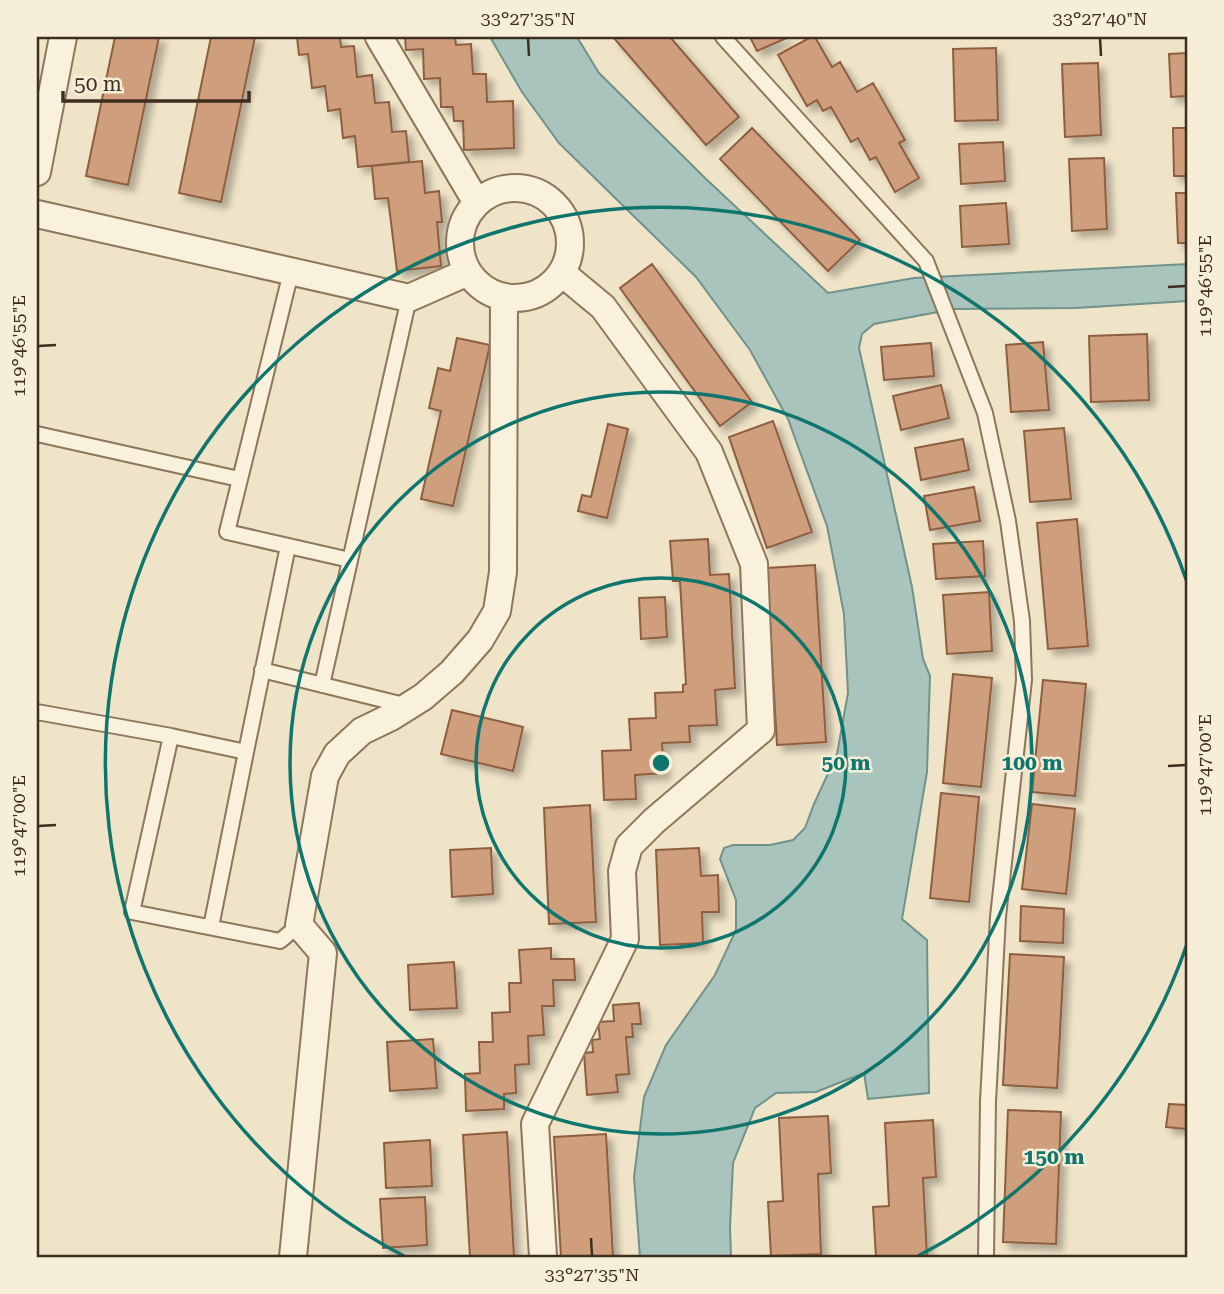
<svg xmlns="http://www.w3.org/2000/svg" width="1224" height="1294" viewBox="0 0 1224 1294" font-family="'Roboto Serif',serif">
<style>
.water{fill:#a9c4bc;stroke:#6f938a;stroke-width:2}
.building{fill:#cf9f7d;stroke:#8d5f41;stroke-width:2;filter:url(#shadow)}
.lines{fill:none;stroke-linecap:round;stroke-linejoin:round}
.service-casing{stroke:#8d765c;stroke-width:18}
.minor-casing{stroke:#8d765c;stroke-width:30}
.service{stroke:#faf1dc;stroke-width:14}
.minor{stroke:#faf1dc;stroke-width:26}
.ticks{fill:none;stroke:#3d2e20;stroke-width:2.5}
.ring{fill:none;stroke:#0f766e;stroke-width:3.5}
.centre{fill:#0f766e;stroke:#f7eed8;stroke-width:3.5}
.ring-label{font-size:21px;text-anchor:middle;font-weight:bold;fill:#0f766e;stroke:#f7eed8;stroke-width:5;stroke-linejoin:round;paint-order:stroke}
.neatline{fill:none;stroke:#3d2e20;stroke-width:2.5}
.ticks-label{font-size:18px;text-anchor:middle;fill:#3d2e20}
</style>
<defs>
<filter id="shadow"><feDropShadow dx="6" dy="6" stdDeviation="3.5" flood-color="#0004"/></filter>
</defs>
<rect width="100%" height="100%" fill="#f0e4c8"/>
<path class="water" d="M490 37H577L599 73 705 178 828 293 914 278 1187 264V301L1076 308 954 309 874 324 862 334 859 348 912 587 923 659 930 676 927 772 902 919 927 940 929 1093 868 1099 864 1073 816 1092 776 1093 755 1108 733 1163 730 1227 731 1257H640L634 1177 644 1097 666 1045 715 975 736 930V900L720 859 724 848 733 845H770L793 840 805 828 814 804 837 754 848 693 844 614 827 526 788 419 750 350 696 277 559 143 522 92Z"/>
<path class="building" d="M115 37H159L128 185 86 176Z
M211 37H255L221 202 179 193Z
M297 37H340L341 47 354 46 357 77 372 75 375 103 389 102 392 132 406 131 409 162 358 167 355 136 343 138 340 109 328 111 325 86 312 88 308 54 299 55Z
M405 37H455L456 45 471 44 473 74H486L487 102 513 101 514 148 464 150 463 121H454L453 107H441L440 78 424 79 423 49 406 50Z
M613 37H670L739 117 706 145Z
M750 37H789L757 51Z
M811 37H815L832 67 840 62 857 92 873 83 905 140 899 143 919 178 895 192 876 157 870 160 858 138 851 142 831 107 823 111 817 100 807 106 778 55Z
M996 48 998 120 955 121 953 49Z
M1187 53V96L1171 97 1169 54Z
M1098 63 1101 135 1065 137 1062 64Z
M752 128 860 240 828 271 720 159Z
M1173 128H1187V176H1174Z
M1003 142 1005 181 961 184 959 144Z
M1104 158 1107 229 1072 231 1069 159Z
M422 161 425 193 439 191 442 222H437L441 266 397 271 388 198 375 199 372 166Z
M1176 193H1187V243H1178Z
M1006 203 1009 244 962 247 960 206Z
M652 264 752 402 720 426 620 288Z
M1147 334 1149 400 1091 402 1089 336Z
M457 338 490 345 453 506 421 499 441 411 429 408 438 368 450 371Z
M1043 342 1049 410 1011 412 1006 345Z
M931 343 934 376 884 380 881 347Z
M941 385 949 418 901 430 893 396Z
M773 421 812 532 767 548 729 437Z
M608 424 628 429 607 518 578 511 582 495 591 497Z
M1064 428 1071 499 1030 502 1024 431Z
M963 439 969 470 921 480 915 448Z
M974 487 980 521 930 530 924 496Z
M1077 519 1088 646 1048 649 1037 523Z
M708 539 710 575 729 574 735 688 715 690 717 725 689 726 690 742 662 743 664 773 635 775 636 799 604 800 602 751 631 750 629 719 656 718 655 693 683 692V685L686 684 680 581H673L670 541Z
M983 541 985 576 936 579 933 544Z
M815 565 826 742 777 745 767 568Z
M989 592 992 651 947 654 943 595Z
M665 597 667 637 641 639 639 598Z
M953 674 992 678 981 787 943 783Z
M1043 680 1086 684 1075 796 1032 792Z
M452 710 523 727 513 771 441 754Z
M941 793 979 797 969 902 930 898Z
M1032 804 1075 809 1066 894 1022 889Z
M590 805 596 922 549 924 544 808Z
M491 848 493 894 452 897 450 850Z
M699 848 701 876 718 875 719 912H702L703 943 660 945 656 850Z
M1021 906 1064 909 1063 943 1020 941Z
M551 948V959H574L575 980H553L554 1006H542L544 1035 528 1036 529 1064 515 1065 516 1093 504 1094V1109L466 1111 465 1074 480 1073 479 1042H493L492 1013 510 1012 509 983H521L519 950Z
M1010 954 1064 957 1057 1088 1003 1085Z
M454 962 457 1008 410 1010 408 965Z
M639 1003 641 1024H632L633 1037H626L629 1074 616 1075 618 1092 587 1095 584 1053 593 1052 592 1040 600 1039 598 1022 614 1021 613 1005Z
M433 1039 437 1088 390 1091 387 1042Z
M1169 1104 1187 1105V1129L1166 1127Z
M1008 1110 1061 1112 1056 1244 1003 1242Z
M828 1116 831 1173 818 1174 821 1254 771 1256 768 1202 783 1201 779 1118Z
M933 1120 936 1177 923 1178 927 1257H876L873 1207 889 1206 885 1123Z
M507 1132 514 1257H470L463 1135Z
M606 1134 613 1257H561L554 1137Z
M430 1140 432 1186 386 1188 384 1143Z
M425 1197 427 1245 383 1248 380 1199Z"/>
<g class="lines">
<defs>
<path id="service" d="M723 37 926 261 985 413 1008 521 1022 621 1024 680 998 917 988 1101 986 1257
M291 272 227 532 350 560
M37 434 239 479
M262 670 408 706
M322 685 409 298
M37 712 171 736
M246 752 288 546
M211 927 246 752 171 736 132 912 280 941 299 925"/>
<path id="minor" d="M379 37 477 203
M37 172 63 37
M460 243a55 55 0 1 1 110 0a55 55 0 1 1-110 0Z
M37 214 409 298 468 272
M293 1257 323 953 299 925 325 776 337 754 362 731 391 717 423 697 452 672 480 640 497 611 503 572 504 298
M543 1257 535 1124 625 939 622 871 629 846 654 821 761 730 754 564 709 452 603 307 562 273"/>
</defs>
<use href="#service" class="service-casing"/>
<use href="#minor" class="minor-casing"/>
<use href="#service" class="service"/>
<use href="#minor" class="minor"/>
</g>
<path class="ticks" d="M528 38 529 56M1100 38 1101 56M1168 287 1186 286M38 346 56 345M1168 766 1186 765M38 826 56 825M591 1238 592 1256"/>
<g class="ring">
<circle cx="661" cy="763" r="185"/>
<circle cx="661" cy="763" r="371"/>
<path d="M1187 944A556 556 0 0 1 918 1256M404 1256A556 556 0 1 1 1187 582"/>
</g>
<circle cx="661" cy="763" r="10" class="centre"/>
<g class="ring-label">
<text x="846" y="770">50 m</text>
<text x="1032" y="770">100 m</text>
<text x="1054" y="1164">150 m</text>
</g>
<rect width="1224" height="1294" fill="none" stroke="#f7eed8" stroke-width="77"/>
<path d="M63 91v10h186v-10" fill="none" stroke="#3d2e20" stroke-width="3.5"/>
<text x="74" y="91" font-size="21" fill="#3d2e20" stroke="#f7eed8" stroke-width="5" paint-order="stroke">50 m</text>
<rect x="38" y="38" width="1148" height="1218" class="neatline"/>
<g class="ticks-label">
<text x="528" y="25">33°27'35"N</text>
<text x="1100" y="25">33°27'40"N</text>
<text transform="translate(1205 286) rotate(-90)" y="6">119°46'55"E</text>
<text transform="translate(19 346) rotate(-90)" y="6">119°46'55"E</text>
<text transform="translate(1205 765) rotate(-90)" y="6">119°47'00"E</text>
<text transform="translate(19 826) rotate(-90)" y="6">119°47'00"E</text>
<text x="592" y="1281">33°27'35"N</text>
</g>
</svg>
